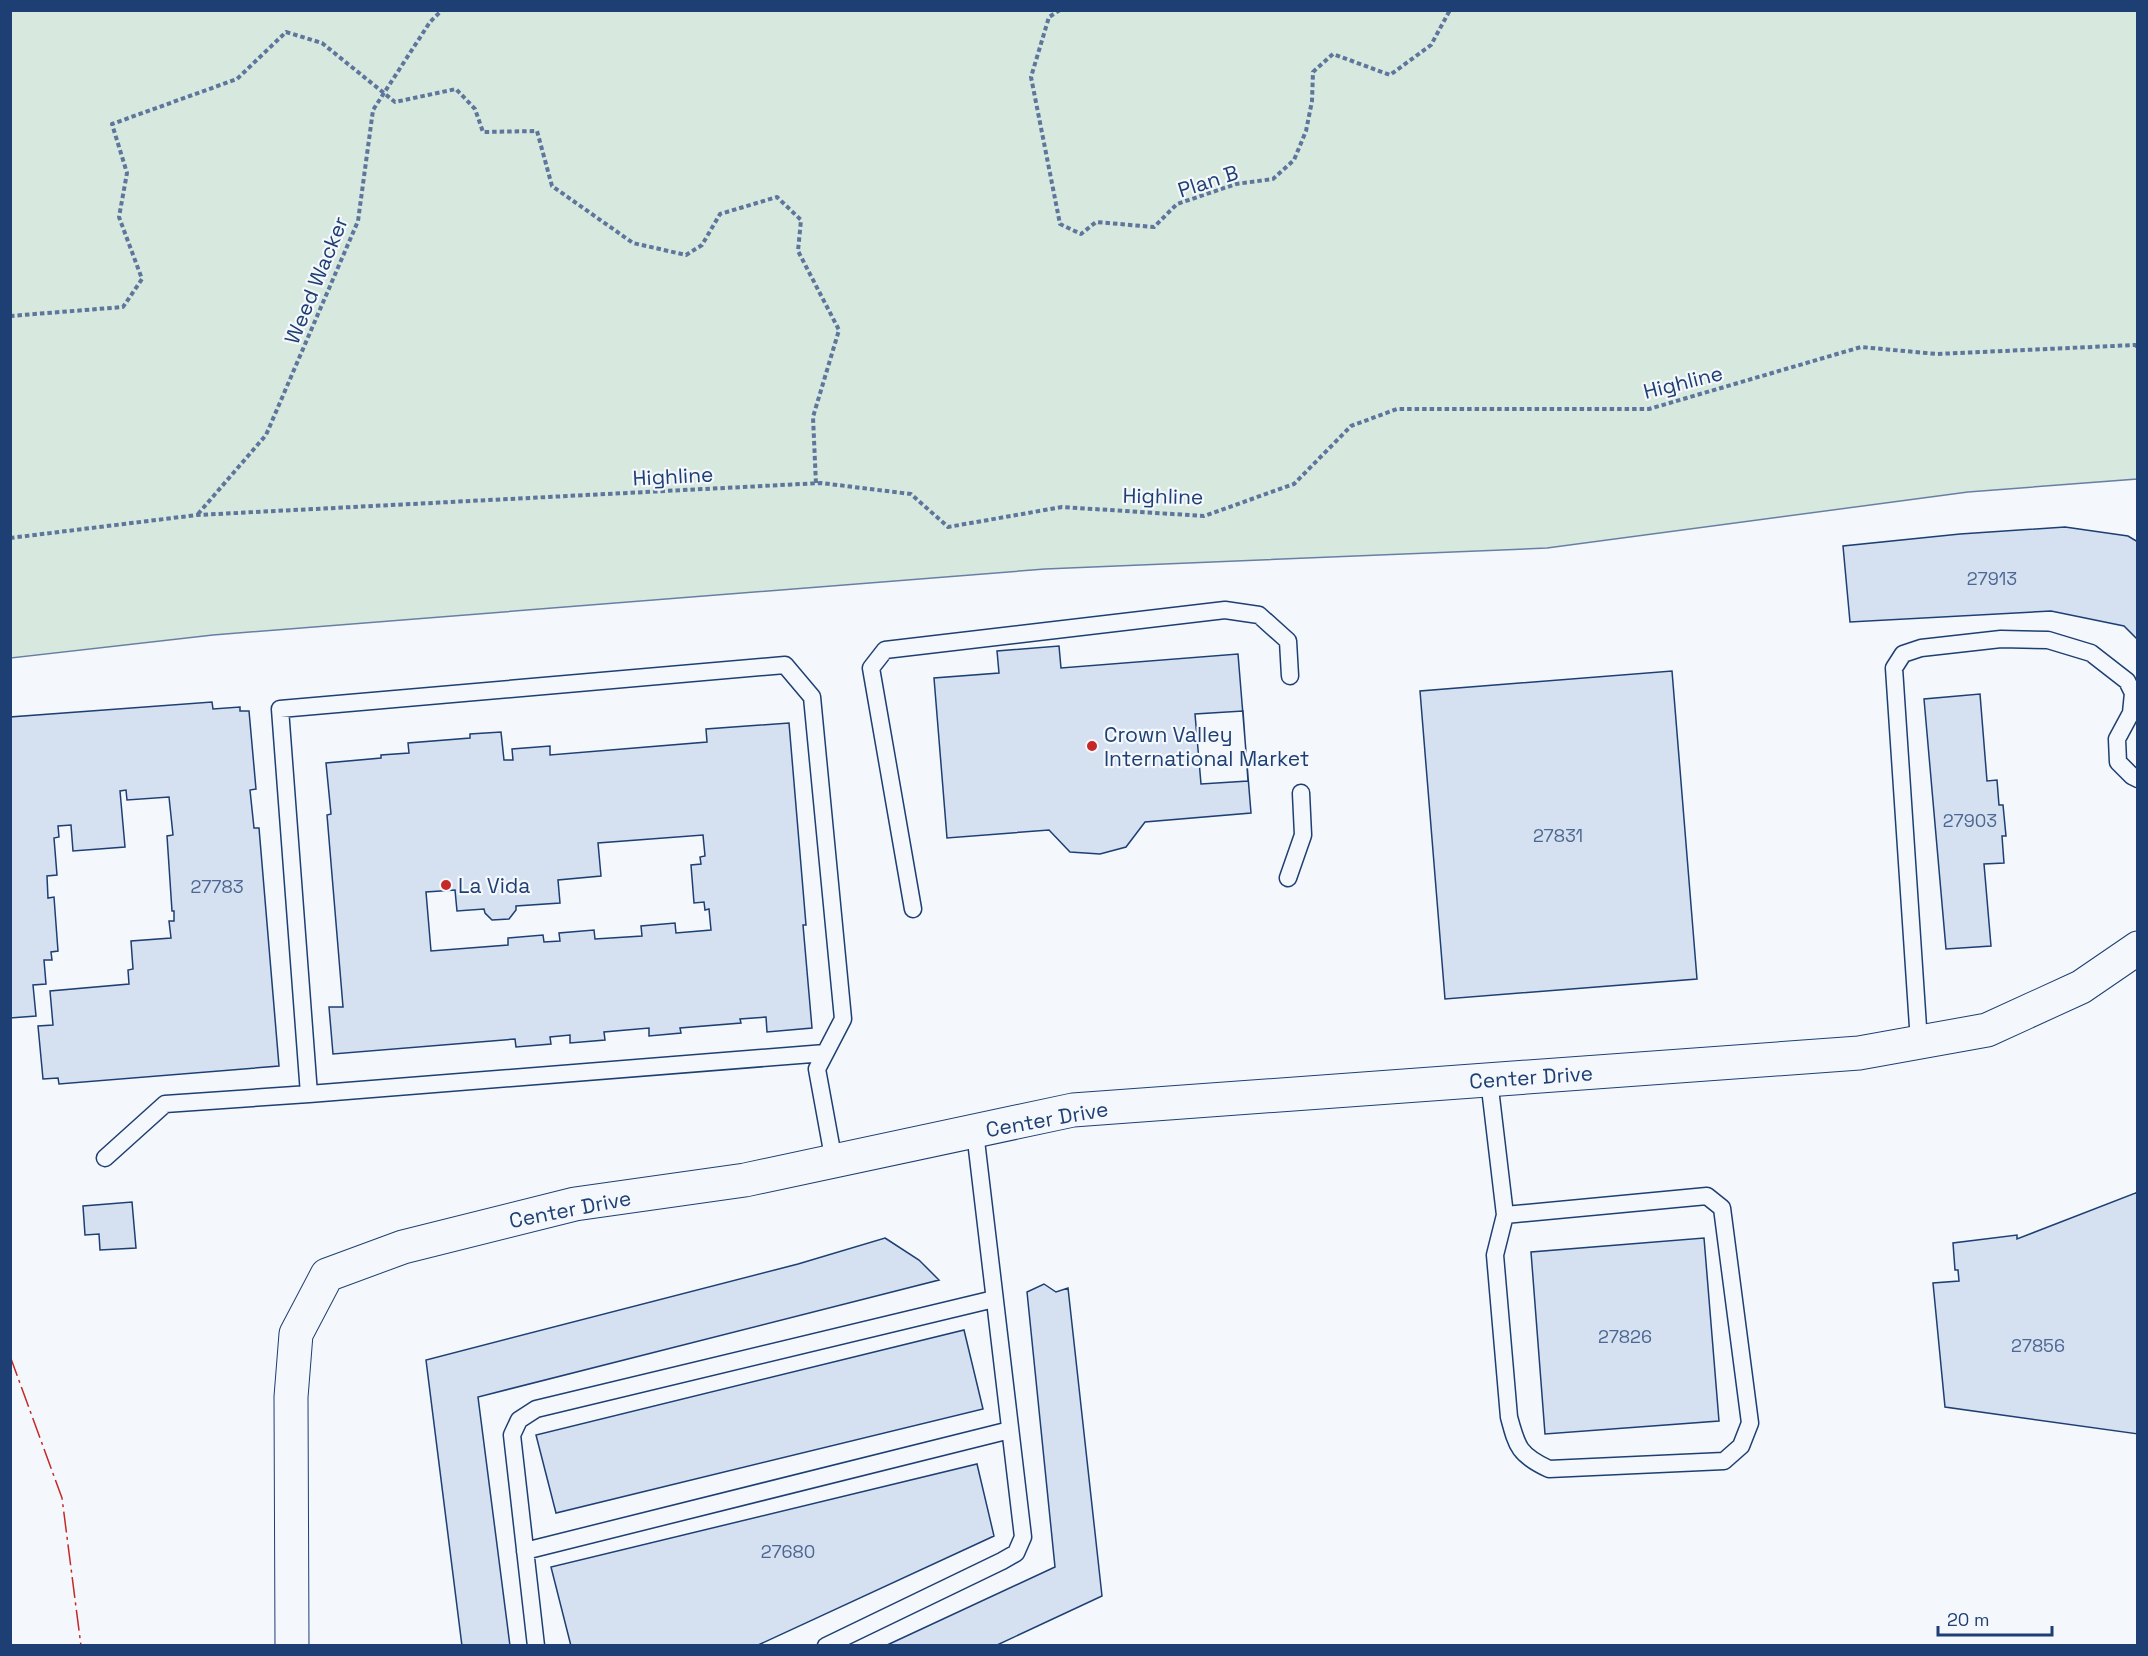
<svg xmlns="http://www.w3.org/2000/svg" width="2148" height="1656" viewBox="0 0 2148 1656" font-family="'Space Grotesk',sans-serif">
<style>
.green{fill:#d7e8df;stroke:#687fa3;stroke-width:1.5}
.building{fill:#d5e0f0;stroke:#1d3f73;stroke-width:1.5;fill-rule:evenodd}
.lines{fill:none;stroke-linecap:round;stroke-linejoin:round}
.service-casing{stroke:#1d3f73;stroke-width:19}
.tertiary-casing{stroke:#1d3f73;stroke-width:35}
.path{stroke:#5e769c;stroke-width:4;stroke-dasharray:4.5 3;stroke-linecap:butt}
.service{stroke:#f4f7fb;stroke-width:16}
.tertiary{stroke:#f4f7fb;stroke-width:33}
.power{stroke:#c62828;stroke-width:1.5;stroke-dasharray:21 4.5 3 4.5;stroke-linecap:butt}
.poi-dot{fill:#c62828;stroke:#f4f7fb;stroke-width:2}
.labels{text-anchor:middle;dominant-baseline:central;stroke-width:4.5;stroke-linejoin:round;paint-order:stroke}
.number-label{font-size:18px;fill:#4b6792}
.street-label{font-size:21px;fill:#1d3f73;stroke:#f4f7fb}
.poi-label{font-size:21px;fill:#1d3f73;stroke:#f4f7fb;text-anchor:start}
</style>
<rect width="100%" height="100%" fill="#f4f7fb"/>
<path class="green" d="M10 11H2137V479L1968 492 1547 548 1045 569 213 635 11 658Z"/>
<path class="building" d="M2065 527 2128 536 2138 542V640L2124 626 2051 611 1850 622 1843 546 1960 534Z
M1059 646 1061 668 1238 654 1251 813 1145 822 1126 847 1100 854 1070 852 1049 830 947 838 934 678 999 673 997 651Z
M1672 671 1697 979 1445 999 1420 691Z
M1980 694 1987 781 1997 780 1999 805H2003L2006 836H2002L2004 863 1984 864 1991 946 1946 949 1924 699Z
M212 702 213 709 240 707V711H249L256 789 250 790 254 828H259L279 1066 59 1084 58 1078 43 1079 38 1026 53 1025 50 991 129 984 128 970 133 969 131 941 171 938 169 921H174V911H172L167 836 173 835 169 797 127 800 126 790 120 791 125 847 73 851 71 825 58 826 59 837 54 838 57 875 47 876 48 898 54 897 58 951 51 952 52 960H44L46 984 33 985 36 1016 10 1018V717Z
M1243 711 1248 781 1201 784 1195 714Z
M789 723 806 925H803L812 1028 767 1032 766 1017 740 1019 741 1023 680 1028 681 1033 649 1036V1028L604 1032 605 1040 570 1043V1035L550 1037 551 1044 516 1047 515 1039 333 1054 329 1007H343L327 815 331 814 326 763 381 758V755L409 753 408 743 470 738V734L501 732 504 760H513L512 749 550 746V755L707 742 706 729ZM703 835 705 856 700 857 701 864 691 865 694 903 704 902 705 910 709 909 711 930 676 933 675 923 641 926 642 936 595 939 594 930 559 933 560 941 544 942 543 935 508 938V945L431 951 426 892 455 890 457 911 484 909 485 913 492 920 509 919 516 910V906L560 903 558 880 601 876 598 843Z
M2138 1192V1434L1945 1407 1933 1283 1959 1281 1958 1270H1955L1953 1243 2017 1235V1239Z
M132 1202 136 1248 100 1250 99 1234 85 1235 83 1206Z
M885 1238 919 1260 939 1280 478 1397 510 1646H462L426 1360 798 1264Z
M1704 1238 1719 1421 1545 1434 1531 1252Z
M1044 1284 1056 1292 1068 1288 1102 1596 995 1646H885L1055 1567 1027 1292Z
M964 1330 983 1409 556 1513 536 1435Z
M977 1464 994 1536 756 1646H571L551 1567Z"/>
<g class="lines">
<defs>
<path id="service" d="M1288 878 1303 835 1301 793
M913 909 871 668 885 650 1225 610 1259 615 1288 641 1290 676
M1919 1042 1894 668 1903 654 1921 648 2001 639 2048 640 2091 653 2127 681 2133 693 2131 713 2117 739 2118 762 2132 776 2138 779
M1489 1080 1505 1215 1707 1196 1722 1208 1750 1423 1741 1446 1724 1461 1549 1469C1519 1455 1517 1447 1509 1417L1495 1255 1505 1215
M309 1094 825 1053
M105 1158 165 1104 309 1094 280 709 785 665 812 697 843 1019 817 1069 834 1162
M525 1551 1010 1430
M536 1646 512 1435 519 1420 536 1409 994 1299
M826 1646 1002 1561 1016 1553 1023 1537 975 1132"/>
<path id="tertiary" d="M292 1646 291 1397 296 1334 327 1275 403 1247 575 1204 745 1180 1073 1110 1859 1053 1987 1030 2081 987 2138 948"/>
</defs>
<use href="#service" class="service-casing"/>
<use href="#tertiary" class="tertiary-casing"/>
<path class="path" d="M1060 10 1049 17 1031 77 1060 224 1081 234 1096 222 1154 227 1177 204 1236 184 1273 179 1294 160 1306 131 1312 101 1313 72 1333 54 1390 75 1431 45 1450 10
M10 316 123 307 142 279 119 217 127 173 112 124 237 79 286 32 322 43 395 102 456 89 475 109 483 132 537 131 552 186 633 243 686 255 702 245 720 214 777 197 801 220 798 251 839 330 813 417 816 484
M198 514 266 435 358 221 373 110 430 22 442 10
M10 538 197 515 821 483 911 494 948 527 1062 507 1204 516 1294 484 1351 426 1397 409H1649L1861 347 1937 354 2135 345 2138 347"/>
<use href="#service" class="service"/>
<use href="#tertiary" class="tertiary"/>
<path class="power" d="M10 1356 62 1498 81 1646"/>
</g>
<g class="poi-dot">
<circle cx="1092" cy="746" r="6"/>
<circle cx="446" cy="885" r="6"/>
</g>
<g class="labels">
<g class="number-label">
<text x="1992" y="578">27913</text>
<text x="1970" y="820">27903</text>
<text x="1558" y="835">27831</text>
<text x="217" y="886">27783</text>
<text x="1625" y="1336">27826</text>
<text x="2038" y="1345">27856</text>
<text x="788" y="1551">27680</text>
</g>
<g class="street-label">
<text transform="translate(1208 181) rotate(-18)">Plan B</text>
<text transform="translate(316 280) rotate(-68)">Weed Wacker</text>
<text transform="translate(1683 382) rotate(-14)">Highline</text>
<text transform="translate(673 476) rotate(-3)">Highline</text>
<text transform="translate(1163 496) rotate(1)">Highline</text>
<text transform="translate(1531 1077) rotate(-4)">Center Drive</text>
<text transform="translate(1047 1119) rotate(-10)">Center Drive</text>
<text transform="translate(570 1209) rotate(-11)">Center Drive</text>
</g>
<g class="poi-label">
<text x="1104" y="734">Crown Valley<tspan x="1104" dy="24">International Market</tspan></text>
<text x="458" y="885">La Vida</text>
</g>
</g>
<rect width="2148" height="1656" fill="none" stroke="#1d3f73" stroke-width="24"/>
<path d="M1938 1626v9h114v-9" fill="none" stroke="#1d3f73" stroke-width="3"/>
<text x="1947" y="1626" font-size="18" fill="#1d3f73" stroke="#f4f7fb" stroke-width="4.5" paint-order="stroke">20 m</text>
</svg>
